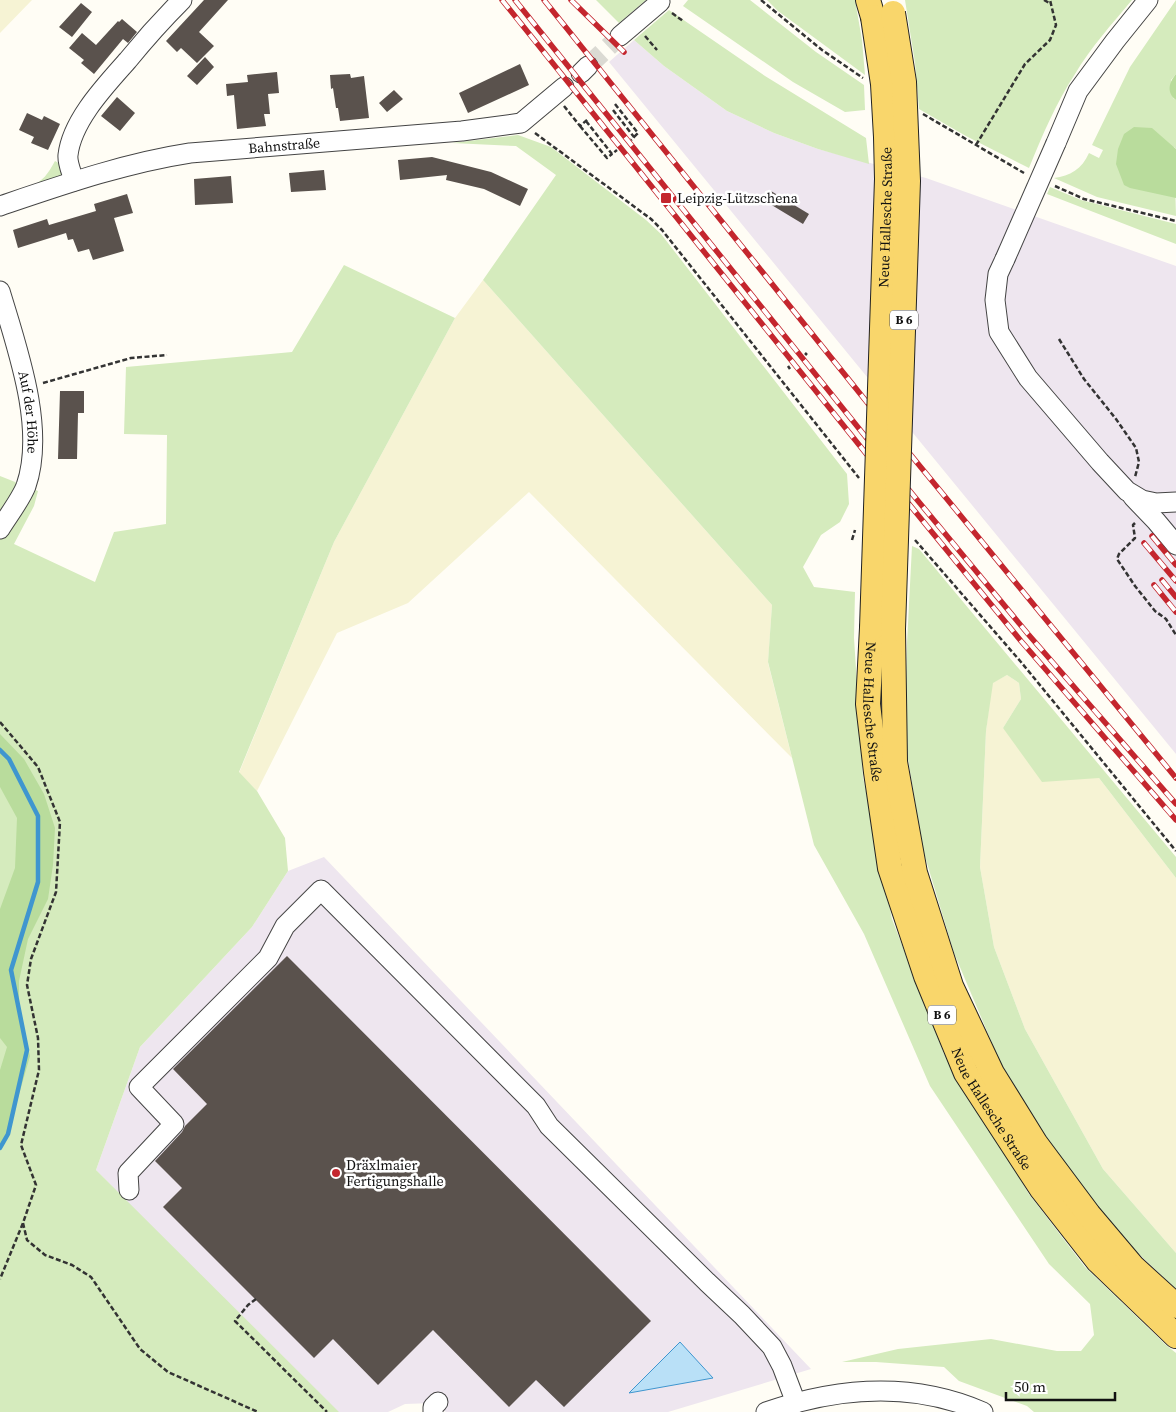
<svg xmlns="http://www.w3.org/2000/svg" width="1176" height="1412" viewBox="0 0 1176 1412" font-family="'Source Serif 4',serif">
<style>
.industrial{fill:#eee6ef}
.farmland{fill:#f6f3d4}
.green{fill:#d5ebbd}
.forest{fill:#b9dc9c}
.water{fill:#b9e0f7;stroke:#3f96cf}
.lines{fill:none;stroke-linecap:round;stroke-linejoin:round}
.stream{stroke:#3f96cf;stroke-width:4.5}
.building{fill:#5a524d}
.minor-tunnel{stroke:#dbdad3;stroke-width:19;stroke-dasharray:19 9;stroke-linecap:butt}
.minor-casing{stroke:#444;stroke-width:21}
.major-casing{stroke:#222;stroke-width:26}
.path{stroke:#333;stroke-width:2.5;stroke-dasharray:5 2.5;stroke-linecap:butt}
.minor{stroke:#fff;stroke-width:19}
.major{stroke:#f9d66b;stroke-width:24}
.rail-casing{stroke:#c4262e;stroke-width:5.5}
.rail{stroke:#fff;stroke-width:4;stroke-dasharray:11;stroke-linecap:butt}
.minor-bridge-casing{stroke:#444;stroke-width:21;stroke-linecap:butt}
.major-bridge-casing{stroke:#222;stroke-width:26;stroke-linecap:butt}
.minor-bridge{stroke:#fff;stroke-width:19}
.major-bridge{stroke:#f9d66b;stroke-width:24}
.poi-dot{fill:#c4262e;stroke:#fff;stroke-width:2}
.labels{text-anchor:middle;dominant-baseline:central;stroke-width:5;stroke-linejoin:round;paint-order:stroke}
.shield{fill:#fff;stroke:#585858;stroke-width:1}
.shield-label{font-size:12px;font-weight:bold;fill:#111}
.street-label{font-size:14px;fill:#111;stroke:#fff}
.poi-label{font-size:14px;fill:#111;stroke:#fff;text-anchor:start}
</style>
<rect width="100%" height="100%" fill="#fffdf5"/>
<path class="industrial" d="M634 40 664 66 727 111 774 133 818 149 926 178 1176 266V754L609 62Z
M324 857 811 1369 668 1412H446L433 1403 405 1404 388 1412H332L96 1170 140 1047 252 927 288 871Z"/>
<path class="farmland" d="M0 0H32L0 33Z
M483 280 772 605 768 663 792 758 529 492 408 603 337 633 257 791 239 773 334 542 455 318Z
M1007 675 1019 683 1021 699 1003 728 1099 778 1176 878V1253L1103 1169 1025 1029 994 947 980 867 986 731 992 683Z"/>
<path class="green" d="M596 0H646L619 23Z
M688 0H750L816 52 864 85 865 110 845 112 793 82 683 6Z
M767 0H855L862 40 865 75 778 11Z
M905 0H1132C1112 24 1091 47 1075 74 1056 103 1042 136 1029 168L966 136 919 109 915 63Z
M1176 0V74L1171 80 1173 98 1176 100V149L1174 147 1176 216 1097 197 1054 178C1070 176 1082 169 1089 153L1099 158 1103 150 1092 145 1130 67Z
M669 10 765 76 866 138 869 164 818 149 774 133 727 111 664 66 634 40Z
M518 135 551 147 646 220 661 234 847 474 849 504 840 522 821 535 803 567 814 587 855 592 854 638 863 777 892 919 944 1054 1029 1194 1085 1267 1166 1345 1176 1353V1412H1034L1027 1406 959 1381 944 1367 876 1362H842L898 1349 991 1339 1057 1351H1081L1094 1335 1090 1304 1049 1264 930 1086 864 934 814 845 768 662 772 605 483 280 556 175 516 146 452 143Z
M55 161 62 165 65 176 30 187C43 181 48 174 55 161Z
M1050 187 1081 200 1176 224V244L1047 194Z
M344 265 455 318 334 542 239 772 257 791 285 838 288 871 252 927 140 1047 96 1170 339 1412H0V476L38 491 34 506 14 544 95 582 114 532 166 524 167 435 124 434 126 367 292 352Z
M912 546 919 549 1176 857V878L1099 778 1042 782 1003 728 1021 699 1019 683 1007 675 993 683 986 731 980 867 994 947 1025 1029 1103 1169 1176 1253V1289L1123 1239 1068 1172 1000 1062 954 953 923 850 905 741 907 643Z"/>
<path class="forest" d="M1176 74V100C1166 93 1169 82 1176 74Z
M1134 127 1152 128 1176 149V198L1130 188 1124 185 1116 164 1118 149 1124 134Z
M0 734 24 759 44 794 55 828 53 865 48 899 28 939 19 981V1008L30 1056 8 1133 0 1146V1070L7 1047 0 1038V909L15 868 17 818 0 787Z"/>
<path class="water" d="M680 1342 713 1378 629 1393Z"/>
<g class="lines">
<path class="stream" d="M0 750 9 759 38 816V882L11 970 27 1050 8 1134 0 1148"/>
</g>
<path class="building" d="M204 0H228L199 32 214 46 197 63 181 48 177 52 166 41Z
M81 3 92 12 72 37 59 27Z
M122 19 137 32 128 43 123 39 94 74 81 63 84 60 69 48 82 33 96 45 118 21 119 22Z
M205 57 214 67 197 85 187 76Z
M520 64 529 85 468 113 459 93Z
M277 72 279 93 268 94 270 114H264L266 126 237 129 234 95 227 96 226 84 248 82 247 75Z
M350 74 351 78 364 76 369 118 340 121 338 108H336L333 88 331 89 330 75Z
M394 90 403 99 387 112 379 103Z
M117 97 135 113 120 131 101 116Z
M27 113 42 120 44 116 60 124 48 150 31 143 34 137 19 130Z
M432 157 491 172 528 189 520 206 484 189 446 180 447 175 400 180 398 160Z
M324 170 326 190 291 192 289 173Z
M231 176 233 203 195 205 194 179Z
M771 191 809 214 803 224 765 201Z
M127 194 133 213 114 218 124 251 93 260 89 249 78 252 73 239 68 240 66 233 18 248 13 230 47 219 49 225 96 211 94 204Z
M60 391H84V413H78L77 459H58Z
M287 956 651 1321 564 1407 536 1380 509 1407 433 1330 378 1385 333 1339 314 1358 163 1207 182 1188 155 1161 182 1132 185 1126 207 1104 173 1069Z"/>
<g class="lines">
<path class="minor-tunnel" d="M588 66 620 36"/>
<defs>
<g id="minor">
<path d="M620 36 660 2"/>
<path d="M581 73 588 66"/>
<path d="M1056 143 1078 91 1115 41 1148 0"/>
<path d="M74 181C72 173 67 163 68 155 72 120 106 85 128 60 145 39 163 19 182 0"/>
<path id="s1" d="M0 206C62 185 125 163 190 153L462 131 521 123 564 87"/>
<path d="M1005 259 998 274 995 300 999 332 1028 378 1100 462 1127 491 1142 500 1156 503 1176 502"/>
<path id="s2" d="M0 291C17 348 46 428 26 486 21 499 8 516 0 529"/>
<path d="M1133 497 1156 521 1176 545"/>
<path d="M129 1190 128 1173 174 1124 139 1087 268 958 285 926 321 890 536 1106 549 1126 707 1282 742 1315 772 1347 782 1366 796 1403"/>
<path d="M433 1412V1407L438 1402"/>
<path d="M766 1412C838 1387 912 1381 983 1412"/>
</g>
<g id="major">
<path d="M868 0 873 17"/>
<path id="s3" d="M872 628 868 704 876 772 890 868 926 976 966 1073 1041 1188 1098 1261 1176 1336"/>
<path d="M893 629 895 762 915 873 951 986 992 1073 1036 1144 1089 1215 1133 1267 1176 1306"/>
</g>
</defs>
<use href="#minor" class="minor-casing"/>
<use href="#major" class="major-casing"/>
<path class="path" d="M761 0 822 50 863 78
M1044 0 1051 4
M672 13 683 21
M645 36 657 50
M615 104 638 133 634 137
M564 106 580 126 588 119
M613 110 634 137 631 140
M923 114 1024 173
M586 121 612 154 617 150
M580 126 607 158 612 154
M535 133 651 219 662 230 859 478
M976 145 1025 64 1050 40 1056 25 1050 0
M1055 186 1084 199 1176 221
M1059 339 1084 379 1116 419 1136 448 1139 462 1135 477
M805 353 807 355
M788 366 790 369
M43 383 131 358 167 355
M1135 523 1133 525 1135 538 1119 554 1117 559 1135 586 1155 611 1166 619 1176 635
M852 540 855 530
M915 540 1021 662 1176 851
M0 722 38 767 60 822 56 892 31 959 27 985 38 1038 39 1070 21 1145 36 1185 23 1223 0 1279
M23 1223 27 1240 45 1255 72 1265 91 1277 140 1349 168 1372 258 1412
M256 1299 248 1305 235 1321 327 1412"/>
<use href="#minor" class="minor"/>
<use href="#major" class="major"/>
<defs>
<path id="rail" d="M502 0 868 456
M515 0 869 441
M544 0 870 406
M571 0 624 52
M910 454 1176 778
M909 490 1028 634 1176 804
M909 504 1021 641 1176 820
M1152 536 1176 565
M1144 543 1176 581
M1162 580 1176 597
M1154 585 1176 612"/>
</defs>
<use href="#rail" class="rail-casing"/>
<use href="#rail" class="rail"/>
<defs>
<path id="minor-bridge" d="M1005 259 1056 143"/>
<g id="major-bridge">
<path id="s4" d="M872 628 887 179 886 137 883 84 873 17"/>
<path d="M893 629 908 181 904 82 893 13"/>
</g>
</defs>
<use href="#minor-bridge" class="minor-bridge-casing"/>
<use href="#major-bridge" class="major-bridge-casing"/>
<use href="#minor-bridge" class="minor-bridge"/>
<use href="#major-bridge" class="major-bridge"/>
</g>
<g class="poi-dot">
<rect x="660" y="192" width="12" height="12" rx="2.5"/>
<circle cx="336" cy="1173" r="5"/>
</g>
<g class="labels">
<g class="shield">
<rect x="890" y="310.5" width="28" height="19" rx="4"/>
<rect x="928" y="1005.5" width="28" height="19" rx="4"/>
</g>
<g class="shield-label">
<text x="904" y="320">B 6</text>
<text x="942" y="1015">B 6</text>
</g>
<g class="street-label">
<text stroke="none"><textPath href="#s1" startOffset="292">Bahnstraße</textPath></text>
<text stroke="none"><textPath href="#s4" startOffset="411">Neue Hallesche Straße</textPath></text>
<text stroke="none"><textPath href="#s2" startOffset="125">Auf der Höhe</textPath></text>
<text stroke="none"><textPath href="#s3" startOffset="84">Neue Hallesche Straße</textPath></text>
<text stroke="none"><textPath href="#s3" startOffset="504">Neue Hallesche Straße</textPath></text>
</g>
<g class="poi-label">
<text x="677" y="198">Leipzig-Lützschena</text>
<text x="346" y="1165">Dräxlmaier<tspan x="346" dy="16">Fertigungshalle</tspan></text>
</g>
</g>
<path d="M1006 1392v8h109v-8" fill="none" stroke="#111111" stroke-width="2.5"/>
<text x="1014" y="1392" font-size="15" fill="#111111" stroke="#ffffff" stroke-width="4" paint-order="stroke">50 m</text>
</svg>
